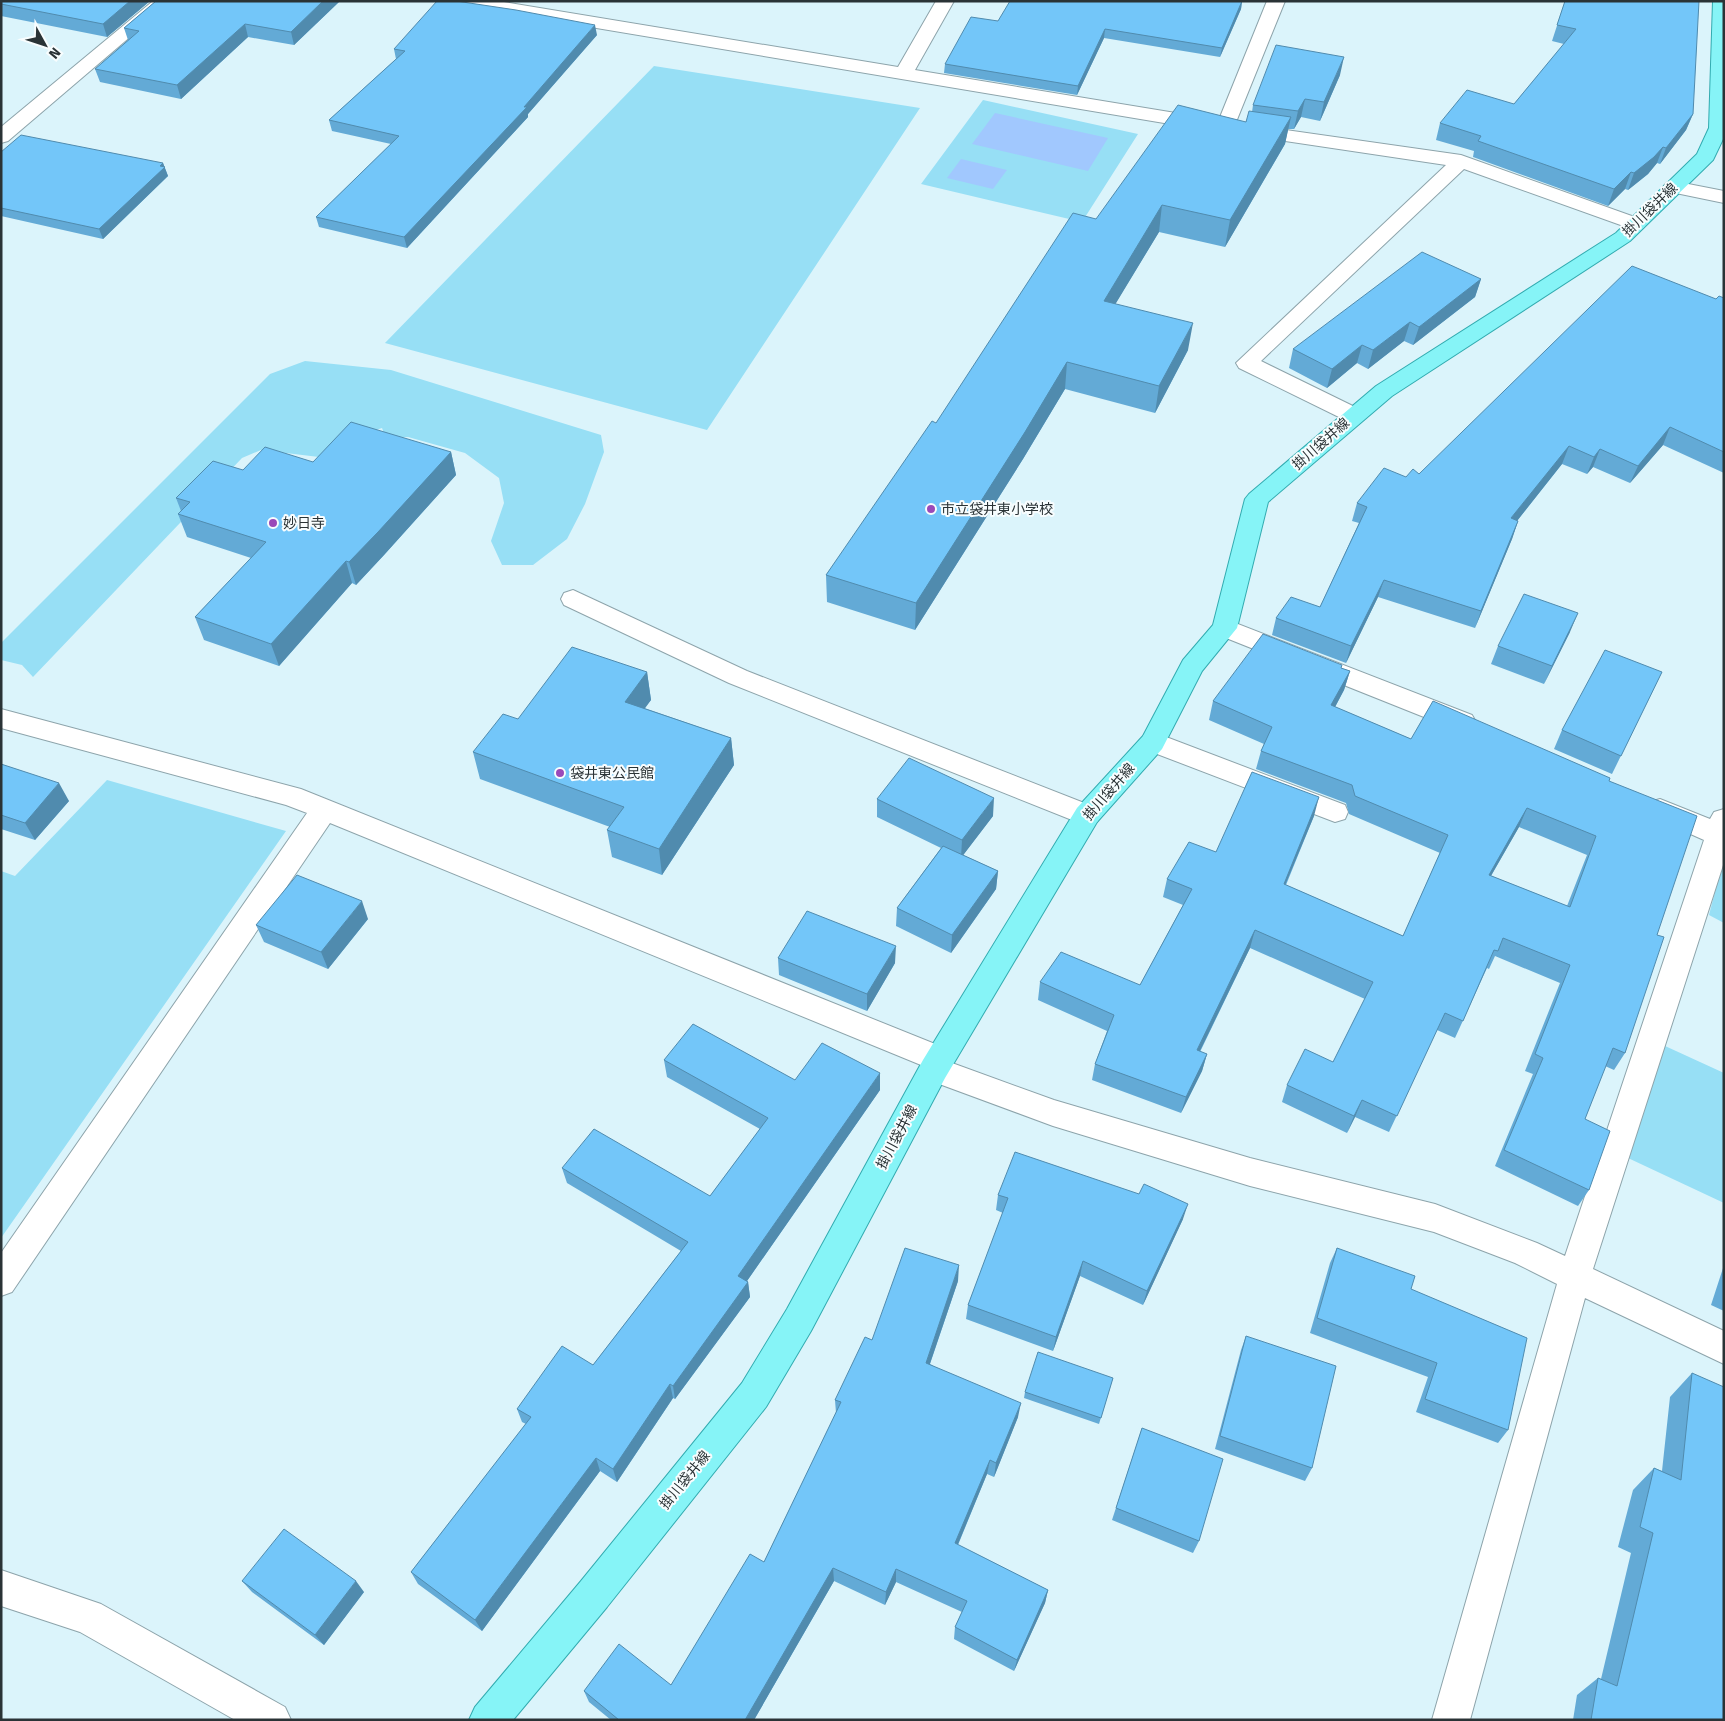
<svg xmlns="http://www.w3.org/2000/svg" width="1725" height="1721" viewBox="0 0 1725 1721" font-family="'Fira Sans','Noto Sans JP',sans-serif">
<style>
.green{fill:#97dff5}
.water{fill:#a1c8fe}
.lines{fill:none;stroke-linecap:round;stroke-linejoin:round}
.minor-casing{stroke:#8da4ab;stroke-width:2}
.major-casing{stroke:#32abb0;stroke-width:2}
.minor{fill:#fff;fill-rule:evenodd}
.major{fill:#86f4f7;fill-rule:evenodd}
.wall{fill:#63aad6;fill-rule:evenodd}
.shaded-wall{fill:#508bae}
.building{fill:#73c6f9;stroke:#508bae;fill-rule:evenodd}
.poi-dot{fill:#9a49b9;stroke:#f8fdfe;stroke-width:2}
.labels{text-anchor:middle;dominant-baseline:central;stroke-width:4;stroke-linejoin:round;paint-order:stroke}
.street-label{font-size:14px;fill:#2a3336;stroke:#f8fdfe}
.poi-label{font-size:14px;fill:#2a3336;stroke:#f8fdfe;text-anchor:start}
</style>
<rect width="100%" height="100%" fill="#dbf4fb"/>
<path class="green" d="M654 66 920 108 707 430 385 343Z
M983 100 1138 134 1082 222 921 184Z
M305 361 391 370 601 435 604 452 585 504 567 539 533 565H502L491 541 504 503 499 478 465 453 408 437 386 438 382 428 361 435 319 457 261 450 242 458 33 677 22 665 1 660V643L270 374Z
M107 780 286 831 1 1238V871L15 876Z
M1724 857V923L1709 915Z
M1652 1040 1724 1073V1203L1628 1158Z"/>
<path class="water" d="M995 113 1108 138 1088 171 972 144Z
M961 159 1007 170 993 189 947 178Z"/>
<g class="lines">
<defs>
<path id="minor" d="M153 1H172L8 141 1 143V127Z
M457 1H498L898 67 936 1H954L915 70 1206 118 1213 120 1215 124 1213 128 1206 130 465 6 459 5Z
M1267 1H1285L1234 127 1232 131 1225 133 1218 131 1216 127Z
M1251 125 1461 155 1643 220 1646 224 1643 228 1636 230 1629 228 1464 169 1261 361 1361 410 1364 415 1361 420 1353 422 1345 420 1239 368 1236 363 1446 165 1244 135 1242 131 1244 127Z
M1673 181 1724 191V203L1666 191 1663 187 1666 183Z
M573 590 747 671 1097 808 1100 815 1097 822 1087 825 1077 822 729 683 564 605 561 599 564 593Z
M1225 619 1472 715 1476 722 1472 729 1463 732 1454 729 1216 634 1213 628 1216 622Z
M1 709 301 789 950 1050 954 1059 952 1063 1054 1100 1250 1158 1435 1204 1537 1243 1565 1256 1704 840 1650 816 1647 809 1650 802 1660 799 1710 819 1714 812 1724 809V862L1593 1269 1724 1331V1364L1585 1298 1470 1720H1432L1557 1284 1515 1263 1434 1232 1250 1186 1053 1126 923 1078 919 1069 921 1065 330 823 12 1292 1 1296V1253L307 813 286 805 1 728Z
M1153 732 1345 805 1348 812 1345 819 1335 822 1144 749 1140 742 1144 735Z
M1 1570 101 1604 285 1707 291 1720H235L80 1632 1 1606Z"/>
<path id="major" d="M1713 1H1724V137L1713 160 1630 241 1392 396 1268 502 1237 628 1202 671 1162 749 1097 822 945 1078 811 1331 766 1407 607 1607 513 1720H469L475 1707 581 1581 742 1383 787 1309 923 1060 1077 808 1143 736 1183 660 1213 625 1245 499 1249 494 1376 386 1616 233 1697 154 1709 128Z"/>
</defs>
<use href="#minor" class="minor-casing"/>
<use href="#major" class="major-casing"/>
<use href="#minor" class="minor"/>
<use href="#major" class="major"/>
</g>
<path class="wall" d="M1 1H150L107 37 1 16Z
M156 1H340L294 45 248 37 181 99 100 82 95 69 128 40 124 28Z
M1242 1 1241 9 1220 57 1104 38 1077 95 944 73 945 64 998 21Z
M1565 1 1693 114 1686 130 1660 164 1657 163 1648 174 1628 190 1625 189 1608 206 1473 157 1474 151 1436 140 1440 123 1514 104 1564 44 1552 41Z
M597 35 528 114V117L407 248 319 227 316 217 391 144 332 131 329 120 396 59 394 49Z
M1340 75 1320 121 1301 117 1294 129H1288L1285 144 1225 247 1159 232 1115 304 1188 350 1155 413 1065 389 1023 459 915 630 827 602 826 575 936 423 1096 219 1246 122 1252 112 1253 105Z
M1 152 163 163 168 176 103 239 1 216Z
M1481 279 1475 297 1413 345 1404 341 1368 369 1357 363 1327 388 1289 368 1293 349Z
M1724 298V473L1663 445 1630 483 1593 467 1587 474 1562 464 1517 521H1518L1512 539 1475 628 1378 597 1346 663 1272 635 1276 618 1320 607 1359 523 1352 521 1357 503 1406 477 1419 474 1716 299Z
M451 452 456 475 384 555 356 585 352 583 279 666 204 640 195 617 251 558 187 537 178 514 181 511 176 498 243 470 313 462Z
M1570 632 1544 684 1491 664 1498 646Z
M1341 668 1350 671 1344 690 1335 707 1411 739 1609 781 1657 935 1625 1053 1614 1070 1605 1066 1585 1119 1589 1190 1578 1206 1495 1166 1533 1074 1525 1071 1560 983 1495 956 1489 969 1487 968 1455 1038 1437 1030 1389 1132 1355 1117 1347 1133 1282 1102 1287 1085 1333 1062 1365 999 1250 948 1200 1052 1207 1054 1202 1071 1181 1113 1092 1080 1095 1064 1107 1031 1038 1000 1040 982 1140 985 1183 905 1163 897 1167 879 1216 852 1314 816 1286 885 1403 936 1440 853 1349 814 1346 803 1256 769 1261 751 1264 744 1209 720 1213 701ZM1519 827 1587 855 1567 906 1491 876Z
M647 672 651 700 644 708 731 738 734 765 662 875 612 857 607 830 610 827 480 779 473 752 518 719Z
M1662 672 1612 774 1554 749 1562 730Z
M1 764 69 801 35 840 1 829Z
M877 799 993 816 963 855 998 871 996 889 951 953 896 926 897 908 941 848 877 817Z
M368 919 328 969 264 942 256 925Z
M778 958 895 963 867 1011 779 975Z
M664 1060 795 1080 880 1090 747 1281 748 1282 750 1297 675 1399 673 1398 617 1482 600 1471 482 1631 418 1584 411 1572 526 1424 522 1422 517 1409 593 1365 681 1251 567 1183 562 1168 710 1196 760 1129 667 1077Z
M998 1195 1183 1219 1143 1305 1080 1276 1053 1351 966 1319 968 1305 1003 1213 996 1210Z
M1337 1248 1411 1289 1508 1430 1498 1443 1416 1412 1428 1377 1310 1333 1330 1263Z
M1724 1265V1311L1711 1305Z
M958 1281 930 1364 1018 1417 994 1477 987 1474 958 1545 1048 1590 1045 1603 1014 1671 954 1639 955 1627 962 1612 896 1582 885 1605 834 1581 754 1720H611L589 1702 584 1691 671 1685 764 1562 836 1413 835 1400 872 1340Z
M1246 1336 1312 1468 1305 1481 1215 1449 1241 1350Z
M1692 1373 1724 1720H1573L1577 1695 1598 1678 1601 1679 1631 1553 1618 1547 1633 1490 1654 1468 1662 1471 1670 1397Z
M1113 1378 1099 1424 1024 1398 1025 1392Z
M1142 1428 1199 1541 1193 1553 1112 1520Z
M242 1581 364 1592 324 1645 252 1592Z"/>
<path class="shaded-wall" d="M130 1H150L107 37 103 24Z
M323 1H340L294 45 291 32Z
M1242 1 1241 9 1220 57 1222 48Z
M245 24 248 37 181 99 177 85Z
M595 25 597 35 528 114V117L407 248 404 237 524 107Z
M1105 29 1104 38 1077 95 1078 86Z
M1344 57 1340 75 1320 121 1324 102Z
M1305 99 1301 117 1294 129 1298 111Z
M1693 114 1686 130 1660 164 1666 148Z
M1291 117 1285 144 1225 247 1230 220Z
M1663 147 1657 163 1648 174 1628 190 1634 173Z
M163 163 168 176 103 239 99 229Z
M1631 172 1625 189 1608 206 1614 189Z
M1162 205 1159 232 1101 328 1104 301Z
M1481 279 1475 297 1413 345 1419 327Z
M1410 322 1404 341 1368 369 1373 350Z
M1193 323 1188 350 1155 413 1159 386Z
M1362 345 1357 363 1327 388 1332 369Z
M1067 362 1065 389 1023 459 915 630 916 603Z
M1670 427 1663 445 1630 483 1638 466Z
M1569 446 1562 464 1505 536 1511 518Z
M1600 449 1593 467 1587 474 1594 457Z
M451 452 456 475 384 555 356 585 349 562Z
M1518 521 1512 539 1475 628 1481 611Z
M346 561 352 583 279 666 271 644Z
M1384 580 1378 597 1346 663 1351 646Z
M1578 613 1570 632 1544 684 1552 666Z
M1350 671 1344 690 1326 724 1331 705Z
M647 672 651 700 630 729 625 702Z
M731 738 734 765 662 875 659 849Z
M59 783 69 801 35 840 25 823Z
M1319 797 1314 816 1278 902 1284 884Z
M994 798 993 816 961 858 962 840Z
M1527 808 1519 827 1481 893 1489 875Z
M998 871 996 889 951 953 952 935Z
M362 901 368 919 328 969 321 952Z
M1255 930 1250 948 1192 1067 1197 1050Z
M896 946 895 963 867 1011V994Z
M1207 1054 1202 1071 1181 1113 1186 1097Z
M880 1073V1090L740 1291 738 1276Z
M1362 1100 1355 1117 1347 1133 1354 1116Z
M1188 1204 1183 1219 1143 1305 1147 1291Z
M1083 1261 1080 1276 1053 1351 1056 1337Z
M959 1265 958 1281 925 1378 926 1363Z
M748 1282 750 1297 675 1399 673 1386Z
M670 1384 673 1398 617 1482 613 1469Z
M1021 1403 1018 1417 994 1477 996 1463Z
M596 1458 600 1471 482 1631 475 1620Z
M990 1460 987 1474 953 1556 955 1543Z
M833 1568 834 1581 754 1720H745Z
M896 1569V1582L885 1605 886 1592Z
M356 1581 364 1592 324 1645 315 1635Z
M1048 1590 1045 1603 1014 1671 1017 1660Z"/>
<path class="building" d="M1 1H130L103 24 1 4Z
M156 1H323L291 32 245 24 177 85 95 69 139 31 124 28Z
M437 1H456L516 10 595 25 524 107H527L404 237 316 217 399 136 329 120 405 51 394 49Z
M1010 1H1242L1222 48 1105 29 1078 86 945 64 971 17 998 21Z
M1565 1H1699L1693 114 1666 148 1663 147 1654 157 1634 173 1631 172 1614 189 1478 141 1481 136 1440 123 1467 90 1514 104 1576 29 1557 25Z
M1276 45 1344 57 1324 102 1305 99 1298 111 1253 105Z
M1178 105 1246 122 1249 111 1291 117 1230 220 1162 205 1104 301 1193 323 1159 386 1067 362 1025 432 916 603 826 575 932 421 936 423 1073 213 1096 219Z
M21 135 163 163 160 166 165 167 99 229 1 208V152Z
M1422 252 1481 279 1419 327 1410 322 1373 350 1362 345 1332 369 1293 349Z
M1632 266 1716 299 1719 296 1724 298V452L1670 427 1638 466 1600 449 1594 457 1569 446 1511 518 1518 521 1481 611 1384 580 1351 646 1276 618 1291 597 1320 607 1367 507 1357 503 1384 468 1406 477 1413 469 1419 474Z
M351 422 451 452 378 532 349 562 346 561 271 644 195 617 266 542 178 514 190 502 176 498 213 461 243 470 265 447 313 462Z
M1524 594 1578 613 1552 666 1498 646Z
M1263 634 1342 665 1341 668 1350 671 1331 705 1411 739 1433 701 1610 778 1609 781 1697 816 1657 935 1664 937 1625 1053 1613 1048 1585 1119 1610 1131 1589 1190 1504 1150 1543 1058 1535 1054 1570 965 1503 938 1498 951 1494 950 1463 1021 1445 1013 1397 1116 1362 1100 1354 1116 1287 1085 1305 1049 1333 1062 1373 982 1255 930 1197 1050 1207 1054 1186 1097 1095 1064 1114 1015 1040 982 1061 952 1140 985 1192 889 1167 879 1189 842 1216 852 1252 772 1319 797 1284 884 1403 936 1448 835 1355 796 1352 785 1261 751 1272 727 1213 701ZM1527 808 1596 836 1570 907 1489 875Z
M572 647 647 672 625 702 731 738 659 849 607 830 624 807 473 752 503 714 518 719Z
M1605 650 1662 672 1621 756 1562 730Z
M909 758 994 798 962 840 877 799Z
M1 764 59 783 25 823 1 815Z
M943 846 998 871 952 935 897 908Z
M297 875 362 901 321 952 256 925Z
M807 911 896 946 867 994 778 958Z
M693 1024 795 1080 822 1043 880 1073 738 1276 748 1282 673 1386 670 1384 613 1469 596 1458 475 1620 411 1572 531 1417 517 1409 562 1346 593 1365 688 1242 562 1168 594 1129 710 1196 768 1118 664 1060Z
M1015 1152 1139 1194 1144 1184 1188 1204 1147 1291 1083 1261 1056 1337 968 1305 1008 1198 998 1195Z
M905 1248 959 1265 926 1363 1021 1403 996 1463 990 1460 955 1543 1048 1590 1017 1660 955 1627 967 1601 896 1569 886 1592 833 1568 745 1720H619L584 1691 619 1644 671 1685 750 1554 764 1562 841 1402 835 1400 865 1337 872 1340Z
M1337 1248 1415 1276 1411 1289 1527 1338 1508 1430 1425 1399 1437 1363 1317 1318Z
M1246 1336 1336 1366 1312 1468 1220 1436Z
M1038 1352 1113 1378 1101 1418 1025 1392Z
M1692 1373 1724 1387V1720H1591L1598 1678 1617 1686 1653 1533 1640 1527 1654 1468 1681 1480Z
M1142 1428 1223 1459 1199 1541 1116 1508Z
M284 1529 356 1581 315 1635 242 1581Z"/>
<g class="poi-dot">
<circle cx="931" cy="509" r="5"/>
<circle cx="273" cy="523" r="5"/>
<circle cx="560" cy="773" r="5"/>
</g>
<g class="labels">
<g class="street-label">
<text transform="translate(1650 210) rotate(-44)">掛川袋井線</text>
<text transform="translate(1321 444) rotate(-41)">掛川袋井線</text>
<text transform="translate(1109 792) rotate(-49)">掛川袋井線</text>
<text transform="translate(897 1137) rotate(-62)">掛川袋井線</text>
<text transform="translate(685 1480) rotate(-51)">掛川袋井線</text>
</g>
<g class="poi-label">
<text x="941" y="509">市立袋井東小学校</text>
<text x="283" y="523">妙日寺</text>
<text x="570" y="773">袋井東公民館</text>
</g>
</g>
<rect width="1725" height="1721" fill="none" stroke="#2a3336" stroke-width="5"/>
<g transform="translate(45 45) rotate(130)" stroke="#f8fdfe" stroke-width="4" paint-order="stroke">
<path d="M0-4L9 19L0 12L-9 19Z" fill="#2a3336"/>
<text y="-8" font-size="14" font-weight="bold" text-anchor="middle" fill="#2a3336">N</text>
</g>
</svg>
